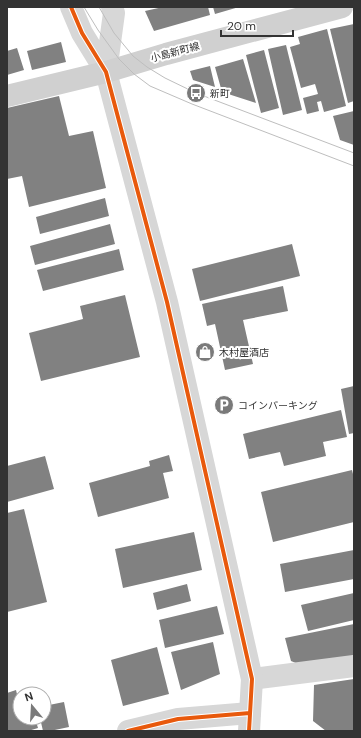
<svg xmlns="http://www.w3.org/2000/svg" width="361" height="738" viewBox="0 0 361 738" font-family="'DM Sans','Noto Sans JP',sans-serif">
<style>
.building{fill:#818181}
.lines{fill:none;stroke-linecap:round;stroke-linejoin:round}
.minor{stroke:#d7d7d7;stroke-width:22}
.tertiary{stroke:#d7d7d7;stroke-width:22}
.secondary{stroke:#d0d0d0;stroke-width:22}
.tram{stroke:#bebebe;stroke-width:1}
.cycleway-casing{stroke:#fff;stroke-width:6}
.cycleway{stroke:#e8590c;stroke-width:4}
.labels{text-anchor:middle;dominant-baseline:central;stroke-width:4;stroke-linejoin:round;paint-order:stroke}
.street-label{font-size:10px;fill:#333;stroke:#fff}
.poi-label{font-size:10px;fill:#333;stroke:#fff;text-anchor:start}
</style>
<rect width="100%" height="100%" fill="#fff"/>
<path class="building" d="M163 7H208L210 15 154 31 145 11Z
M213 7H239L215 14Z
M354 24V101L348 103 330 29Z
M327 29 346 106 324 112 321 101 317 102 319 111 307 114 303 98 318 94 315 84 301 88 290 47 300 44 298 37Z
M61 42 66 62 32 70 27 51Z
M286 45 302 110 283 115 268 49Z
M17 48 24 70 7 75V51Z
M264 50 279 108 261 113 246 55Z
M243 59 256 103 222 92 215 67Z
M210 66 215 87 193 80 190 71Z
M59 96 69 136 93 131 106 188 29 207 22 176 7 179V108Z
M354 111V145L340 140 333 116Z
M105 198 109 216 40 234 36 217Z
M110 224 115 244 35 265 30 246Z
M292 244 300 276 200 301 192 269Z
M119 249 124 270 43 291 37 270Z
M283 286 288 311 243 320 253 364 225 370 215 324 207 326 202 304Z
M125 295 140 357 41 381 29 333 83 319 80 306Z
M354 386V433L349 434 341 389Z
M341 410 347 437 323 442 326 456 284 466 280 452 249 459 243 434Z
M169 455 173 471 163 473 169 498 98 517 89 483 150 466 149 461Z
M45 456 54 489 7 502V466Z
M352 470 354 478V522L273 542 261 492Z
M24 509 47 602 7 612V513Z
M194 532 202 570 123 588 115 549Z
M354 550V579L285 592 280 564Z
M187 584 191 601 157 610 153 593Z
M354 593V620L308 631 301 605Z
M217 606 224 634 165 648 159 620Z
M354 624V658L303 666 291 661 285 638Z
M213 642 220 674 181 690 171 652Z
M157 647 169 694 123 706 111 660Z
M354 679V731H326L313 721 314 685Z
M16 690 20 707V718H35L38 728 28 731H7V693Z
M64 702 69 727 50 731H43L40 718H44V706Z"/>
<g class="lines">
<path class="minor" d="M252 679 354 666
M128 731 178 719 250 713"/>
<path class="tertiary" d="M71 7 82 33 106 72 167 302 252 679 249 731
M106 72 114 13 112 7"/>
<path class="secondary" d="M7 96 106 72 166 54 342 7"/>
<path class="tram" d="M84 7 87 12 98 30 119 59 134 74 150 86 192 104 354 166
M99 7 114 33 133 56 147 67 165 78 196 93 354 153"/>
<defs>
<path id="cycleway" d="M71 7 82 33 106 72 167 302 252 679 249 731
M128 731 178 719 250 713"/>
</defs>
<use href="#cycleway" class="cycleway-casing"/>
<use href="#cycleway" class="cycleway"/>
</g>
<defs>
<symbol id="bus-disc" viewBox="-11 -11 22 22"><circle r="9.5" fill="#7a7a7a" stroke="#fff"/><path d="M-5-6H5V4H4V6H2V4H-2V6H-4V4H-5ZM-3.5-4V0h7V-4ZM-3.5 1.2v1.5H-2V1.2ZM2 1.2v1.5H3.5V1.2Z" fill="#fff"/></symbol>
<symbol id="shop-disc" viewBox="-11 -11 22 22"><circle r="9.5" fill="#7a7a7a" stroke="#fff"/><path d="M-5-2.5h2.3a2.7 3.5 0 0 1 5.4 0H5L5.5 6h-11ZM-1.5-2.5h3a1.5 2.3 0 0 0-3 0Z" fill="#fff"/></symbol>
<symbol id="parking-disc" viewBox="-11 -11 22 22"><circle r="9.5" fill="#7a7a7a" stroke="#fff"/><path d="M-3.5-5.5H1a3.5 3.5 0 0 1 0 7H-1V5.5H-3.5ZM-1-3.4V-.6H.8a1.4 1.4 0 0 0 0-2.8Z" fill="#fff"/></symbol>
</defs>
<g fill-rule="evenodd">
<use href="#bus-disc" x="185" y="82" width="22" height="22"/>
<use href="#shop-disc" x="194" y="341" width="22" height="22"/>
<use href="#parking-disc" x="213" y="394" width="22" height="22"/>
</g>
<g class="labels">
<g class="street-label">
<text transform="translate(175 52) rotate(-15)">小島新町線</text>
</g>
<g class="poi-label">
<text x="210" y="93">新町</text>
<text x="219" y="352">木村屋酒店</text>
<text x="238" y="405">コインパーキング</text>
</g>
</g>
<rect width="361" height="738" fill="none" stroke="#333333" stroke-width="16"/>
<g transform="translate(32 706) rotate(342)"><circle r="19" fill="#ffffff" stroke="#adadad"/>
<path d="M0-3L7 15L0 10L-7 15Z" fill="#7a7a7a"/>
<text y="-6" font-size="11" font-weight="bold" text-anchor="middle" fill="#333333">N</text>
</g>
<path d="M221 30v6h72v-6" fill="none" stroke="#333333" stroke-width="2"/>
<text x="227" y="30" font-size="12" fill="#333333" stroke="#ffffff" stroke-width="3" paint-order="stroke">20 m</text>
</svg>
